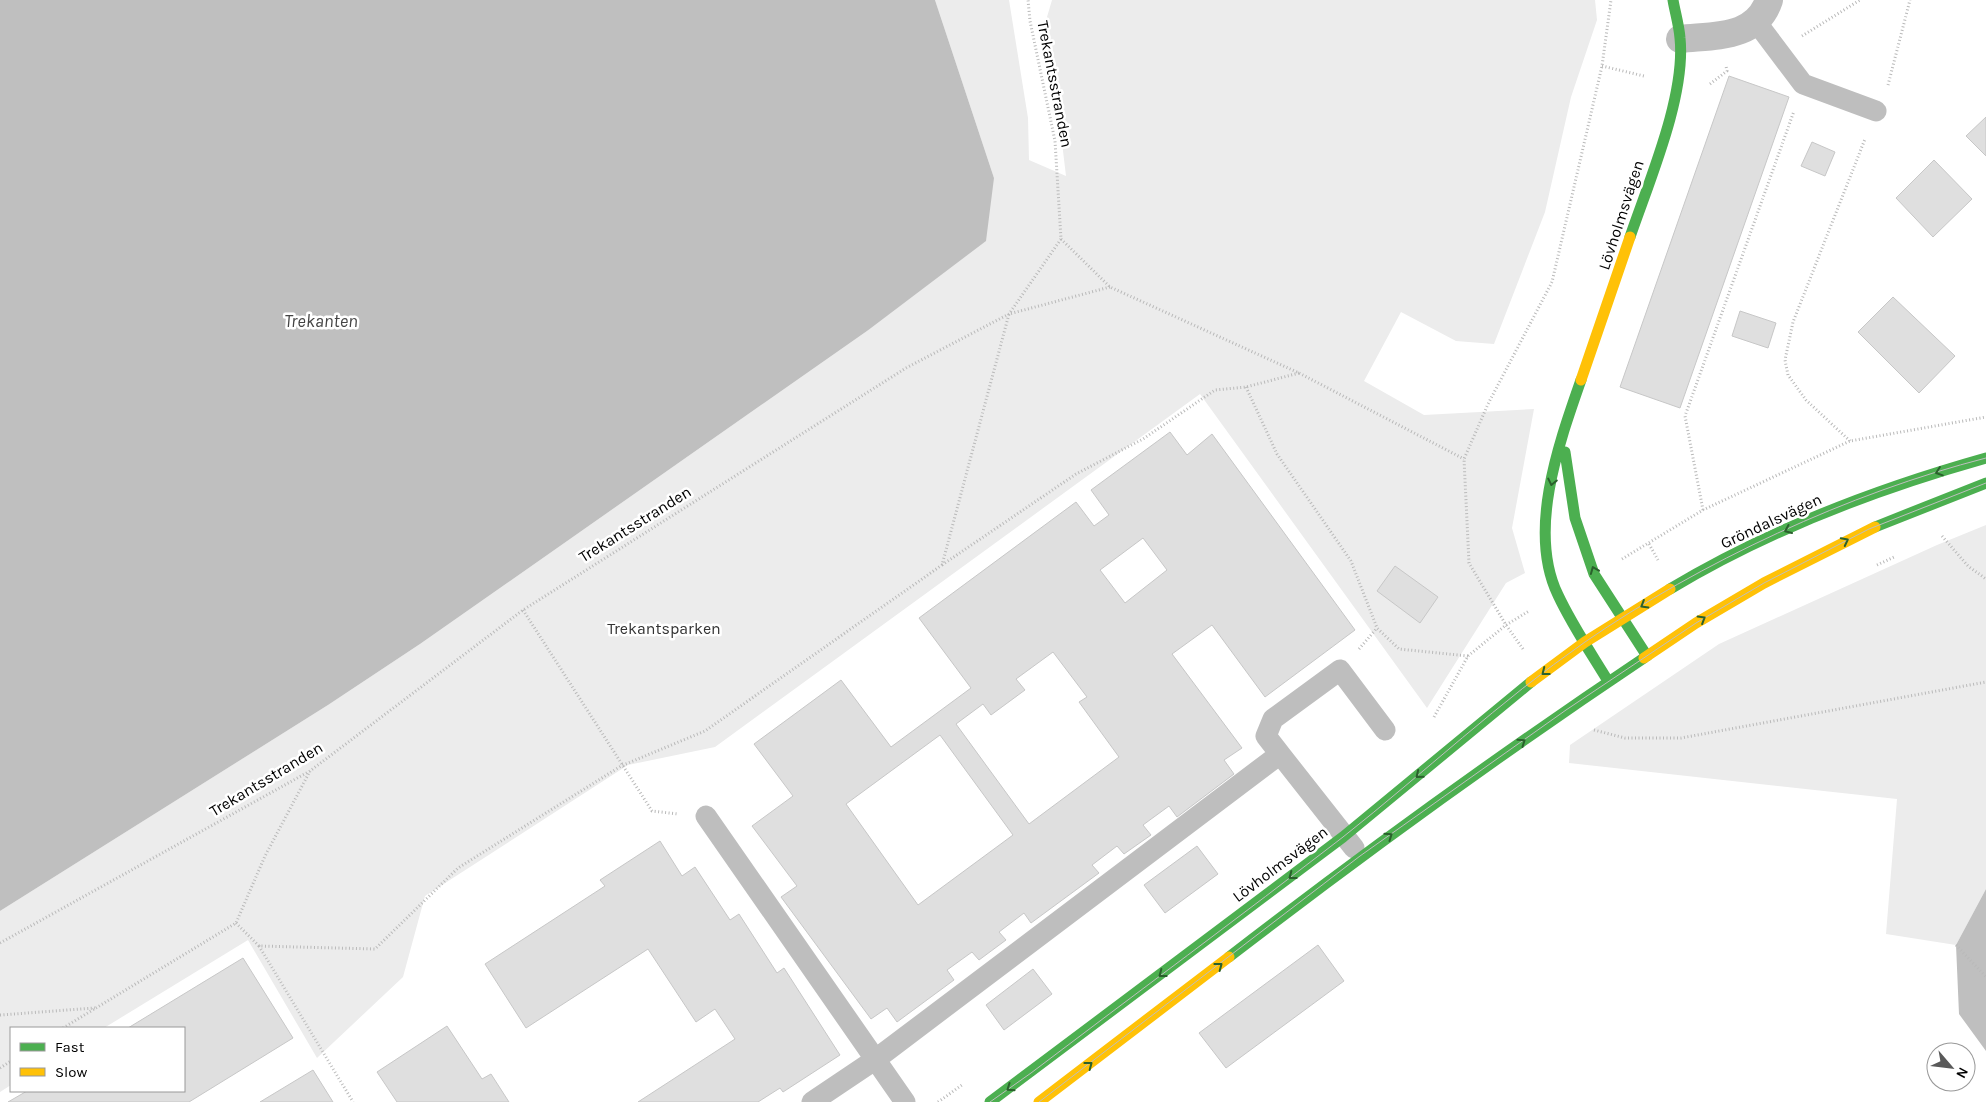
<svg xmlns="http://www.w3.org/2000/svg" width="1986" height="1102" viewBox="0 0 1986 1102" font-family="Karla,sans-serif">
<style>
.green{fill:#ececec}
.water{fill:#bfbfbf}
.building{fill:#dfdfdf;stroke:#c7c7c7;fill-rule:evenodd}
.lines{fill:none;stroke-linecap:round;stroke-linejoin:round}
.path{stroke:#b9b9b9;stroke-width:3;stroke-dasharray:1 2.5;stroke-linecap:butt}
.lane{stroke:#bebebe;stroke-width:21}
.street{stroke:#bebebe;stroke-width:28}
.fast{stroke:#4caf50;stroke-width:11}
.slow{stroke:#ffc107;stroke-width:11}
.tram{stroke:#bebebe;stroke-width:1}
.oneway{stroke:#2a602c}
.labels{text-anchor:middle;dominant-baseline:central;stroke-width:5;stroke-linejoin:round;paint-order:stroke}
.street-label{font-size:16px;fill:#000;stroke:#fff}
.park-label{font-size:16px;fill:#333;stroke:#fff}
.water-label{font-size:18px;font-style:italic;fill:#444;stroke:#fff}
</style>
<rect width="100%" height="100%" fill="#fff"/>
<path class="green" d="M935 0H1009L1028 118 1029 160 1066 176 1047 17 1052 0H1595L1597 20 1571 97 1545 212 1494 344 1456 341 1401 312 1364 381 1424 415 1534 409 1512 528 1525 573 1506 583 1427 708 1200 394 715 747 628 765 425 896 403 977 317 1058 248 940 104 1028H11V1085L0 1092V911L328 705 420 644 867 331 994 178Z
M1986 525V889L1956 945 1886 934 1897 799 1569 763 1570 745 1719 644 1937 545Z"/>
<path class="water" d="M0 0H935L994 178 986 241 867 331 420 644 328 705 0 911Z
M1986 889V1051L1959 1014 1956 945Z"/>
<path class="building" d="M1729 76 1789 97 1680 408 1620 387Z
M1986 117V156L1966 136Z
M1812 142 1835 152 1825 176 1801 166Z
M1934 160 1972 199 1933 237 1896 198Z
M1893 297 1955 356 1919 393 1858 332Z
M1740 311 1776 323 1768 348 1732 336Z
M1170 432 1187 455 1212 434 1355 630 1265 697 1212 625 1172 654 1242 748 1224 760 1234 774 1177 817 1169 806 1143 825 1151 835 1124 854 1117 846 1092 865 1099 873 1031 923 1024 913 999 932 1006 940 979 960 972 952 947 970 954 980 897 1022 887 1008 871 1019 781 897 797 886 752 826 793 796 754 744 841 680 891 747 971 688 919 618 1076 502 1094 526 1109 515 1091 490ZM1143 538 1167 570 1125 603 1100 570ZM1053 652 1087 697 1079 702 1119 757 1029 824 956 724 983 704 991 715 1025 690 1016 679ZM940 735 1013 835 918 905 846 804Z
M1395 566 1438 597 1420 623 1377 591Z
M660 841 682 876 695 867 730 920 739 914 777 973 784 968 840 1055 783 1092 780 1088 758 1102H638L735 1039 715 1009 696 1022 648 949 526 1028 485 964 605 886 600 880Z
M1197 846 1218 874 1165 913 1144 885Z
M1318 945 1344 981 1226 1068 1199 1033Z
M243 958 293 1038 189 1102H8L27 1091H184V1028H128Z
M1033 969 1052 994 1004 1030 986 1005Z
M447 1026 482 1079 491 1074 509 1102H397L377 1072Z
M313 1070 333 1102H260Z"/>
<g class="lines">
<path class="path" d="M1802 36 1860 0
M1602 66 1644 76
M1710 84 1727 71 1726 66
M1888 85 1910 0
M1061 239 1110 287 1299 373 1464 459
M1246 387 1277 454 1351 561 1377 628 1399 649 1468 656
M1850 441 1806 400 1788 375 1785 360 1793 322 1865 139
M1703 510 1685 416 1794 111
M1942 536 1968 566 1986 579
M1649 544 1658 560
M1622 559 1703 510 1850 441 1986 417
M942 565 1076 474 1143 439 1215 390 1246 387 1299 373
M1877 565 1894 557
M523 610 652 811 678 814
M1359 649 1377 628
M1523 649 1506 625 1469 563 1464 459 1488 404 1552 282 1602 66 1611 0
M1434 717 1468 656 1506 625 1529 611
M1594 730 1625 738H1681L1986 682
M236 923 259 946 375 949 458 868 621 766 705 731 942 565 1009 314 1110 287
M0 943 310 771 523 610 906 368 1009 314 1061 239 1055 141 1030 21 1028 0
M1956 945 1986 977
M259 946 353 1102
M0 1015 95 1008
M63 1028 236 923 265 856 310 771
M0 1068 11 1061
M938 1102 962 1085"/>
<path class="lane" d="M1757 23 1803 84 1876 111
M1280 754 1266 736 1273 719 1340 670 1385 730
M706 816 905 1102
M812 1102 876 1059 1280 754 1354 848"/>
<path class="street" d="M1680 39C1715 35 1756 39 1769 0"/>
<path class="fast" d="M1630 237C1649 181 1686 96 1680 38 1679 25 1675 12 1673 0
M1581 380C1559 443 1527 531 1558 595 1572 625 1591 653 1608 681
M1565 452 1575 518 1594 574 1647 656
M1875 527 1986 483
M1670 589C1768 530 1876 489 1986 458
M1229 957C1364 853 1502 753 1644 658
M990 1102 1343 837 1531 682"/>
<path class="slow" d="M1581 380 1630 237
M1644 658 1696 623 1764 583 1875 527
M1531 682 1585 642 1670 589
M1039 1102 1229 957"/>
<path class="tram" d="M990 1102 1031 1073C1135 994 1240 917 1343 837 1424 773 1500 701 1585 642 1701 562 1849 493 1986 458
M1039 1102 1360 856 1566 710 1696 623 1764 583 1869 529 1986 483"/>
</g>
<defs><path id="oneway-chevron" d="M-2-3.5L2.5 0L-2 3.5" fill="none" stroke-width="1.6" stroke-linecap="round" stroke-linejoin="round" transform="scale(1.25)"/></defs>
<g class="oneway">
<use href="#oneway-chevron" transform="translate(1939 472) rotate(161)"/>
<use href="#oneway-chevron" transform="translate(1552 482) rotate(102)"/>
<use href="#oneway-chevron" transform="translate(1788 530) rotate(156)"/>
<use href="#oneway-chevron" transform="translate(1845 541) rotate(-27)"/>
<use href="#oneway-chevron" transform="translate(1594 570) rotate(-112)"/>
<use href="#oneway-chevron" transform="translate(1644 605) rotate(149)"/>
<use href="#oneway-chevron" transform="translate(1702 619) rotate(-31)"/>
<use href="#oneway-chevron" transform="translate(1545 672) rotate(142)"/>
<use href="#oneway-chevron" transform="translate(1522 742) rotate(-35)"/>
<use href="#oneway-chevron" transform="translate(1419 775) rotate(141)"/>
<use href="#oneway-chevron" transform="translate(1389 836) rotate(-35)"/>
<use href="#oneway-chevron" transform="translate(1292 876) rotate(143)"/>
<use href="#oneway-chevron" transform="translate(1219 966) rotate(-37)"/>
<use href="#oneway-chevron" transform="translate(1162 974) rotate(143)"/>
<use href="#oneway-chevron" transform="translate(1089 1065) rotate(-37)"/>
<use href="#oneway-chevron" transform="translate(1010 1088) rotate(145)"/>
</g>
<g class="labels">
<g class="street-label">
<text transform="translate(1055 84) rotate(79)">Trekantsstranden</text>
<text transform="translate(1621 215) rotate(-72)">Lövholmsvägen</text>
<text transform="translate(1771 521) rotate(-25)">Gröndalsvägen</text>
<text transform="translate(635 524) rotate(-32)">Trekantsstranden</text>
<text transform="translate(266 779) rotate(-31)">Trekantsstranden</text>
<text transform="translate(1280 864) rotate(-37)">Lövholmsvägen</text>
</g>
<g class="park-label">
<text x="664" y="628">Trekantsparken</text>
</g>
<g class="water-label">
<text x="321" y="321">Trekanten</text>
</g>
</g>
<rect x="10" y="1027" width="175" height="65" fill="#ffffff" stroke="#999999"/>
<rect x="20" y="1043" width="25" height="8" fill="#4caf50" stroke="#999999"/>
<text x="55" y="1052" font-size="15" fill="#000000">Fast</text>
<rect x="20" y="1068" width="25" height="8" fill="#ffc107" stroke="#999999"/>
<text x="55" y="1077" font-size="15" fill="#000000">Slow</text>
<g transform="translate(1951 1067) rotate(118)"><circle r="24" fill="#ffffff" stroke="#999999"/>
<path d="M0-4L9 19L0 12L-9 19Z" fill="#595959"/>
<text y="-8" font-size="14" font-weight="bold" text-anchor="middle" fill="#000000">N</text>
</g>
</svg>
